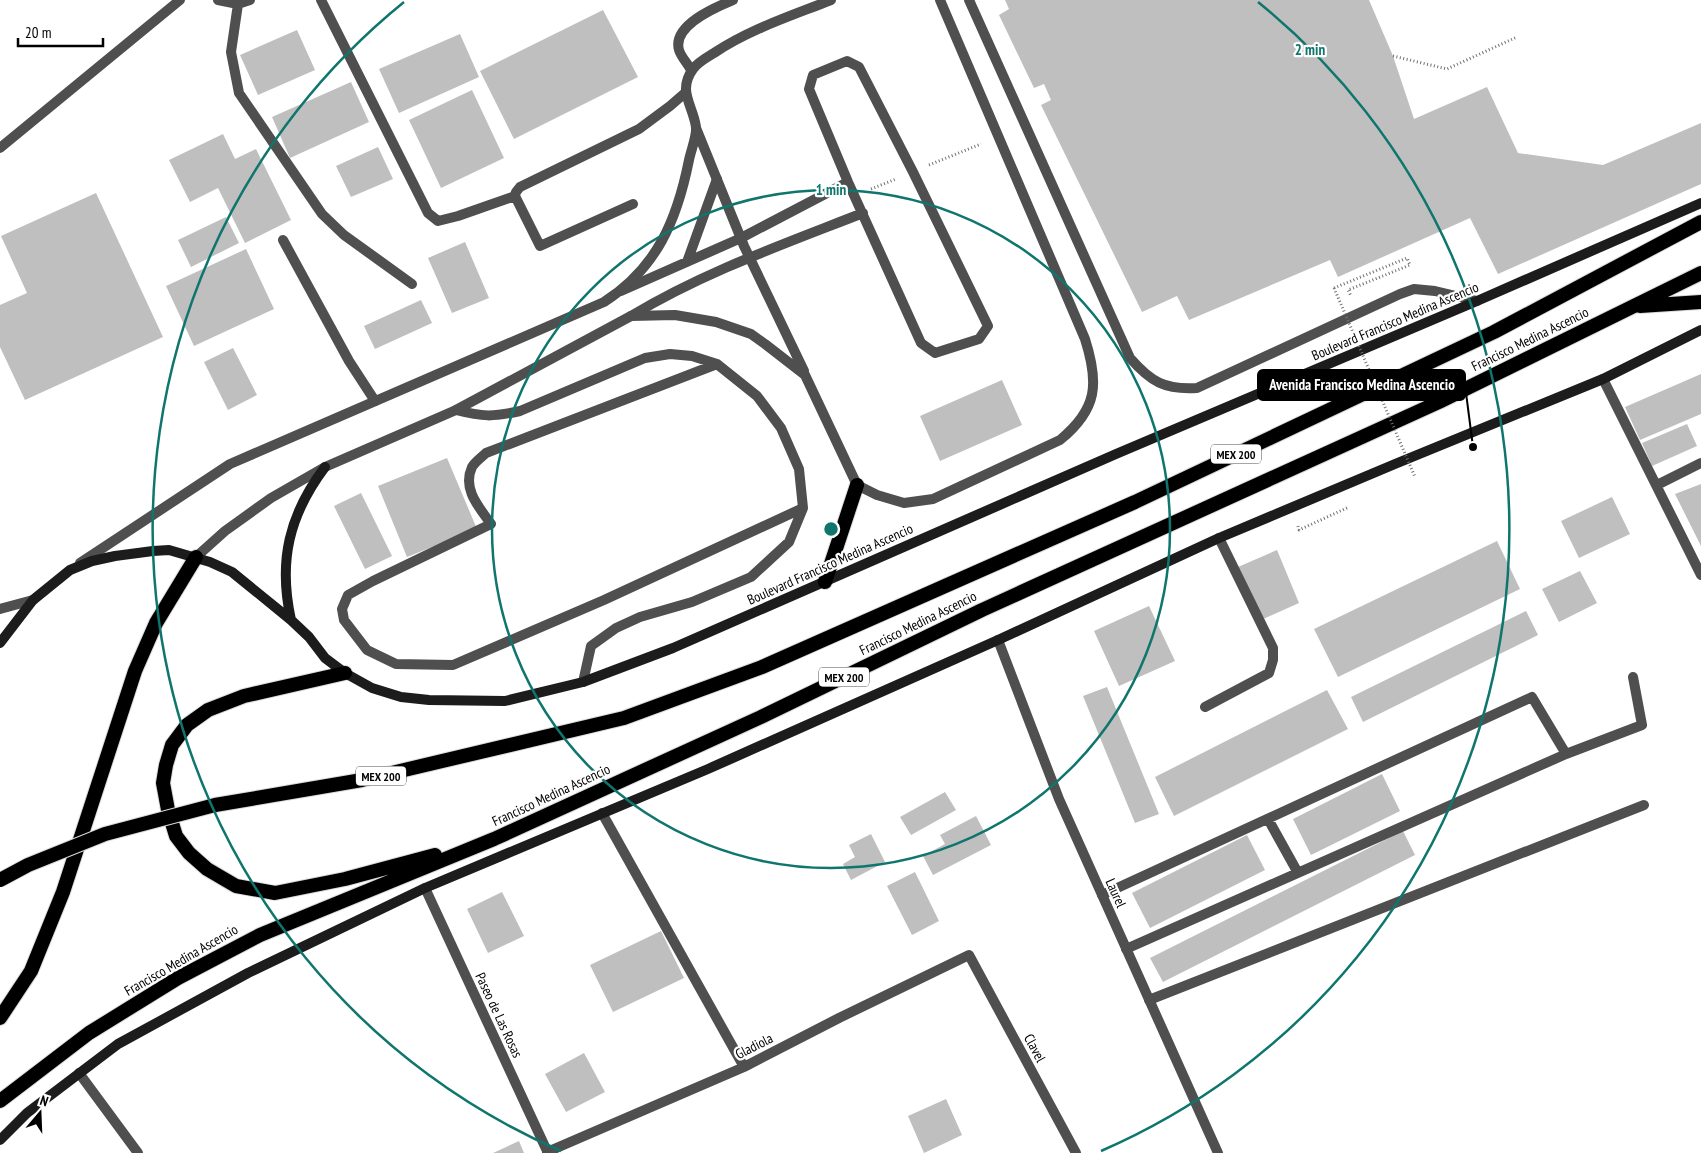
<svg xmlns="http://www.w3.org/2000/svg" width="1701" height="1153" viewBox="0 0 1701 1153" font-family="'PT Sans Narrow',sans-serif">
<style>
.building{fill:#bfbfbf}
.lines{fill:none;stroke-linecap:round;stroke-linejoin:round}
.trunk-casing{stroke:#dbdbdb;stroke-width:16}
.path{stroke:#717171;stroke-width:3;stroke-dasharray:1 2.5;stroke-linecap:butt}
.service{stroke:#4f4f4f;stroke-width:10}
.minor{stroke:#4f4f4f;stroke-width:10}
.secondary{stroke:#1c1c1c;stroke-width:10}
.trunk{stroke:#000;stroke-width:14}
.trunk-bridge-casing{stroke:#dbdbdb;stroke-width:16;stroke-linecap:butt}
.path-bridge{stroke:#717171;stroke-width:3;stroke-dasharray:1 2.5;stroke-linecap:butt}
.trunk-bridge{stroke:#000;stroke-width:14}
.ring{fill:none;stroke:#0f766e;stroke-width:2.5}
.labels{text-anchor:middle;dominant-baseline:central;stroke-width:4.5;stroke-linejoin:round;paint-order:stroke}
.shield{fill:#fff;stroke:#4c4c4c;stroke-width:1}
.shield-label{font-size:12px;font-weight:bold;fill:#000}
.street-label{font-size:14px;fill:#000;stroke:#fff}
.centre{fill:#0f766e;stroke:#fff;stroke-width:2.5}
.ring-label{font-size:15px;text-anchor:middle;font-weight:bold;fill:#0f766e;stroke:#fff;stroke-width:4.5;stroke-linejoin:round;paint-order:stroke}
.leader{fill:none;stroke:#000;stroke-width:2}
.callout-dot{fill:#000;stroke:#fff;stroke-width:2}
.callout{fill:#000;stroke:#000;stroke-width:2}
.callout-label{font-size:15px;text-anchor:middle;font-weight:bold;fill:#fff}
</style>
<rect width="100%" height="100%" fill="#fff"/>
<path class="building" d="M1005 0H1369L1393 56 1414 119 1487 87 1518 153 1603 165 1701 123V184L1498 274 1470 218 1338 277 1330 260 1189 320 1177 296 1142 312 1041 105 1051 100 1044 84 1034 88 999 15 1009 9Z
M603 10 638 77 514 139 480 71Z
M297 30 315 70 258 95 240 55Z
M460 34 479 77 399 113 379 69Z
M351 82 369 122 290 158 272 117Z
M472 90 504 158 441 188 409 120Z
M223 134 235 159 256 149 291 220 245 243 218 188 190 202 169 160Z
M378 147 393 179 351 197 336 166Z
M96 193 163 337 25 400 0 347V305L27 293 1 236Z
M226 217 239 243 191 267 178 240Z
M465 242 489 298 452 313 428 258Z
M246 249 274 309 194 346 166 286Z
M421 300 432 323 375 349 364 326Z
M233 348 257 395 228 410 204 362Z
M1701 374V414L1640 440 1625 407Z
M1002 380 1022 425 940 461 920 416Z
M1687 424 1697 446 1652 466 1642 443Z
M447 458 477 529 407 557 378 486Z
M1701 484V546L1675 494Z
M361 493 392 556 365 569 334 506Z
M1612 497 1630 534 1579 558 1561 521Z
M1497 541 1520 589 1338 677 1314 629Z
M1277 550 1299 603 1261 620 1238 567Z
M1580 571 1597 603 1559 622 1542 589Z
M1149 606 1175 661 1119 686 1094 631Z
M1526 611 1538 635 1363 722 1351 697Z
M1107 687 1159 814 1135 823 1083 696Z
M1327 690 1348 729 1174 816 1155 777Z
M1382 774 1400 811 1311 855 1293 819Z
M945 792 956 810 911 835 900 817Z
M976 816 991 845 933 875 923 856 945 844 940 835Z
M1403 831 1415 855 1163 982 1150 958Z
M871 834 885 862 851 880 843 864 855 857 849 845Z
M1247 835 1265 870 1150 928 1132 893Z
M915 872 939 921 912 935 887 886Z
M502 892 524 936 488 953 467 909Z
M661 931 684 978 613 1012 590 965Z
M584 1053 605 1092 566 1112 545 1074Z
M946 1099 962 1135 924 1153 908 1116Z
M519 1141 524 1153H493Z"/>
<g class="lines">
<defs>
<path id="trunk" d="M1640 306 1701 302
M825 582 857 485
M762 667 1135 502 1494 332 1701 222
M345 673 244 696 208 710 187 725 172 745 166 765 163 783 168 810 176 836 189 853 207 869 236 886 275 893 345 879 435 855
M0 1018 31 971 63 892 135 671 156 623 196 557
M0 1101 89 1033 178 978 260 935 494 839 761 717 982 610 1439 402 1701 273"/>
</defs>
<use href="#trunk" class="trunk-casing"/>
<path class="path" d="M1393 56 1447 69 1517 37
M929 165 981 144
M871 189 896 179
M1334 288 1407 258 1410 265 1348 290 1351 296
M1298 526 1299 530 1349 507"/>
<path class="service" d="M218 0 238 4 250 0
M321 0 428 213 438 221 458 216 515 196
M969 0 1130 358C1151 382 1165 390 1197 388L1400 294 1414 289 1435 291 1477 301
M238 4 231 52 239 93 322 214 344 235 412 284
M847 61 859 67 913 172 988 326 979 339 935 353 921 343 848 182 809 89 813 75Z
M691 70C688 64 681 57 679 50 672 25 716 7 733 0
M0 148 180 0
M633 204 540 246 515 196 516 192 520 187 639 129 670 106 685 93
M283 240 349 361 375 401
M687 262 717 179
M621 291 741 238 848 182
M631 316C704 272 784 244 863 213
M717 364 486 453C482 457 475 462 472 467 462 489 479 507 491 524L373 581 348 595 342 609 344 620 367 650 396 664 453 665 604 600 803 508
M1603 379 1701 575
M456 410C483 417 493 417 520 411L645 358 670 354 692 356 717 364 757 396 781 428 799 469 803 508 789 542 751 577 692 602 640 617 616 628 591 646 583 682
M1657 485 1701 463
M1205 707 1269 673 1273 660V648L1219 538
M1268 819 1298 873
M1102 895 1532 697 1566 754
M1126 949 1566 754 1642 725 1633 677
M1149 1000 1644 805
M79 1073 138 1153"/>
<path class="minor" d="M696 128 744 246 804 371
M196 557 225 531 271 498 325 467 456 410 631 316 675 315 716 322 751 334 765 344 805 375 857 485 877 495 904 503 933 499 1060 440C1098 409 1099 383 1085 339L940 0
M80 563 230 464 604 302C657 268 677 220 689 160 691 150 697 136 696 127 693 105 677 91 693 69 698 62 706 58 714 53 750 29 791 16 831 0
M0 609 33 600
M998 640 1059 799 1218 1153
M602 813 744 1067
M425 888 548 1153
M547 1152 744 1067 839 1018 969 955 1076 1153"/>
<path class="secondary" d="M291 620C278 561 289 515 325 467
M0 643 33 600 70 570 92 561 115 556 153 551 169 550 210 562 232 572 291 620 309 637 325 658 345 673 372 688 401 697 429 700 505 701 583 682 673 648 1116 454 1477 301 1701 203
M0 1140 27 1113 118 1044 248 973 425 888 708 769 998 640 1219 538 1395 464 1603 379 1701 330"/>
<use href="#trunk" class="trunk"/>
<defs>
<path id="trunk-bridge" d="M0 880 28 865 105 834 215 805 362 780 624 718 762 667"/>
</defs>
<use href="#trunk-bridge" class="trunk-bridge-casing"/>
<path class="path-bridge" d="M1334 288 1415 477"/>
<use href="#trunk-bridge" class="trunk-bridge"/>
</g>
<g class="ring">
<circle cx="831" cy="529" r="339"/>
<path d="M561 1151A678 678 0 0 1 404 2M1258 2A678 678 0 0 1 1101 1151"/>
</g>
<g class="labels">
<g class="shield">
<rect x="1211" y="444.5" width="50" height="19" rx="4"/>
<rect x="819" y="667.5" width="50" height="19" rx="4"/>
<rect x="356" y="766.5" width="50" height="19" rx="4"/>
</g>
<g class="shield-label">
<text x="1236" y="454">MEX 200</text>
<text x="844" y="677">MEX 200</text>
<text x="381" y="776">MEX 200</text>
</g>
<g class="street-label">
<text transform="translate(1395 321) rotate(-23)">Boulevard Francisco Medina Ascencio</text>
<text transform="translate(1530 339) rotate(-26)">Francisco Medina Ascencio</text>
<text transform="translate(830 564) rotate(-24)">Boulevard Francisco Medina Ascencio</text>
<text transform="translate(918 623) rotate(-26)">Francisco Medina Ascencio</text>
<text transform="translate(551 795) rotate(-25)">Francisco Medina Ascencio</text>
<text transform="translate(1116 893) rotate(66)">Laurel</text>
<text transform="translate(181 960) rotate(-30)">Francisco Medina Ascencio</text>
<text transform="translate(499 1015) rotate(65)">Paseo de Las Rosas</text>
<text transform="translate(754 1046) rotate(-27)">Gladiola</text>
<text transform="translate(1035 1048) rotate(62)">Clavel</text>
</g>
</g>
<circle cx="831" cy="529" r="8" class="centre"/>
<g class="ring-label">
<text x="1310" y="55">2 min</text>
<text x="831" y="195">1 min</text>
</g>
<path class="leader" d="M1473 447L1465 385"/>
<circle class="callout-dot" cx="1473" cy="447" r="5"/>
<rect class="callout" x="1258" y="370" width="207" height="30" rx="5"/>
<g class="callout-label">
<text x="1362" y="390">Avenida Francisco Medina Ascencio</text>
</g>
<g transform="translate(40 1113) rotate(19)" stroke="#ffffff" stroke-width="4" paint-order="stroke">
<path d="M0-4L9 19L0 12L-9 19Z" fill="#000000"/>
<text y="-8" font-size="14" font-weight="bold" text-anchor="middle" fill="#000000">N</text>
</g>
<path d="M18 38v8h85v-8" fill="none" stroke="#000000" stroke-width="2.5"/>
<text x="25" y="38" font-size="15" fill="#000000" stroke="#ffffff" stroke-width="4" paint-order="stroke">20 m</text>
</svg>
